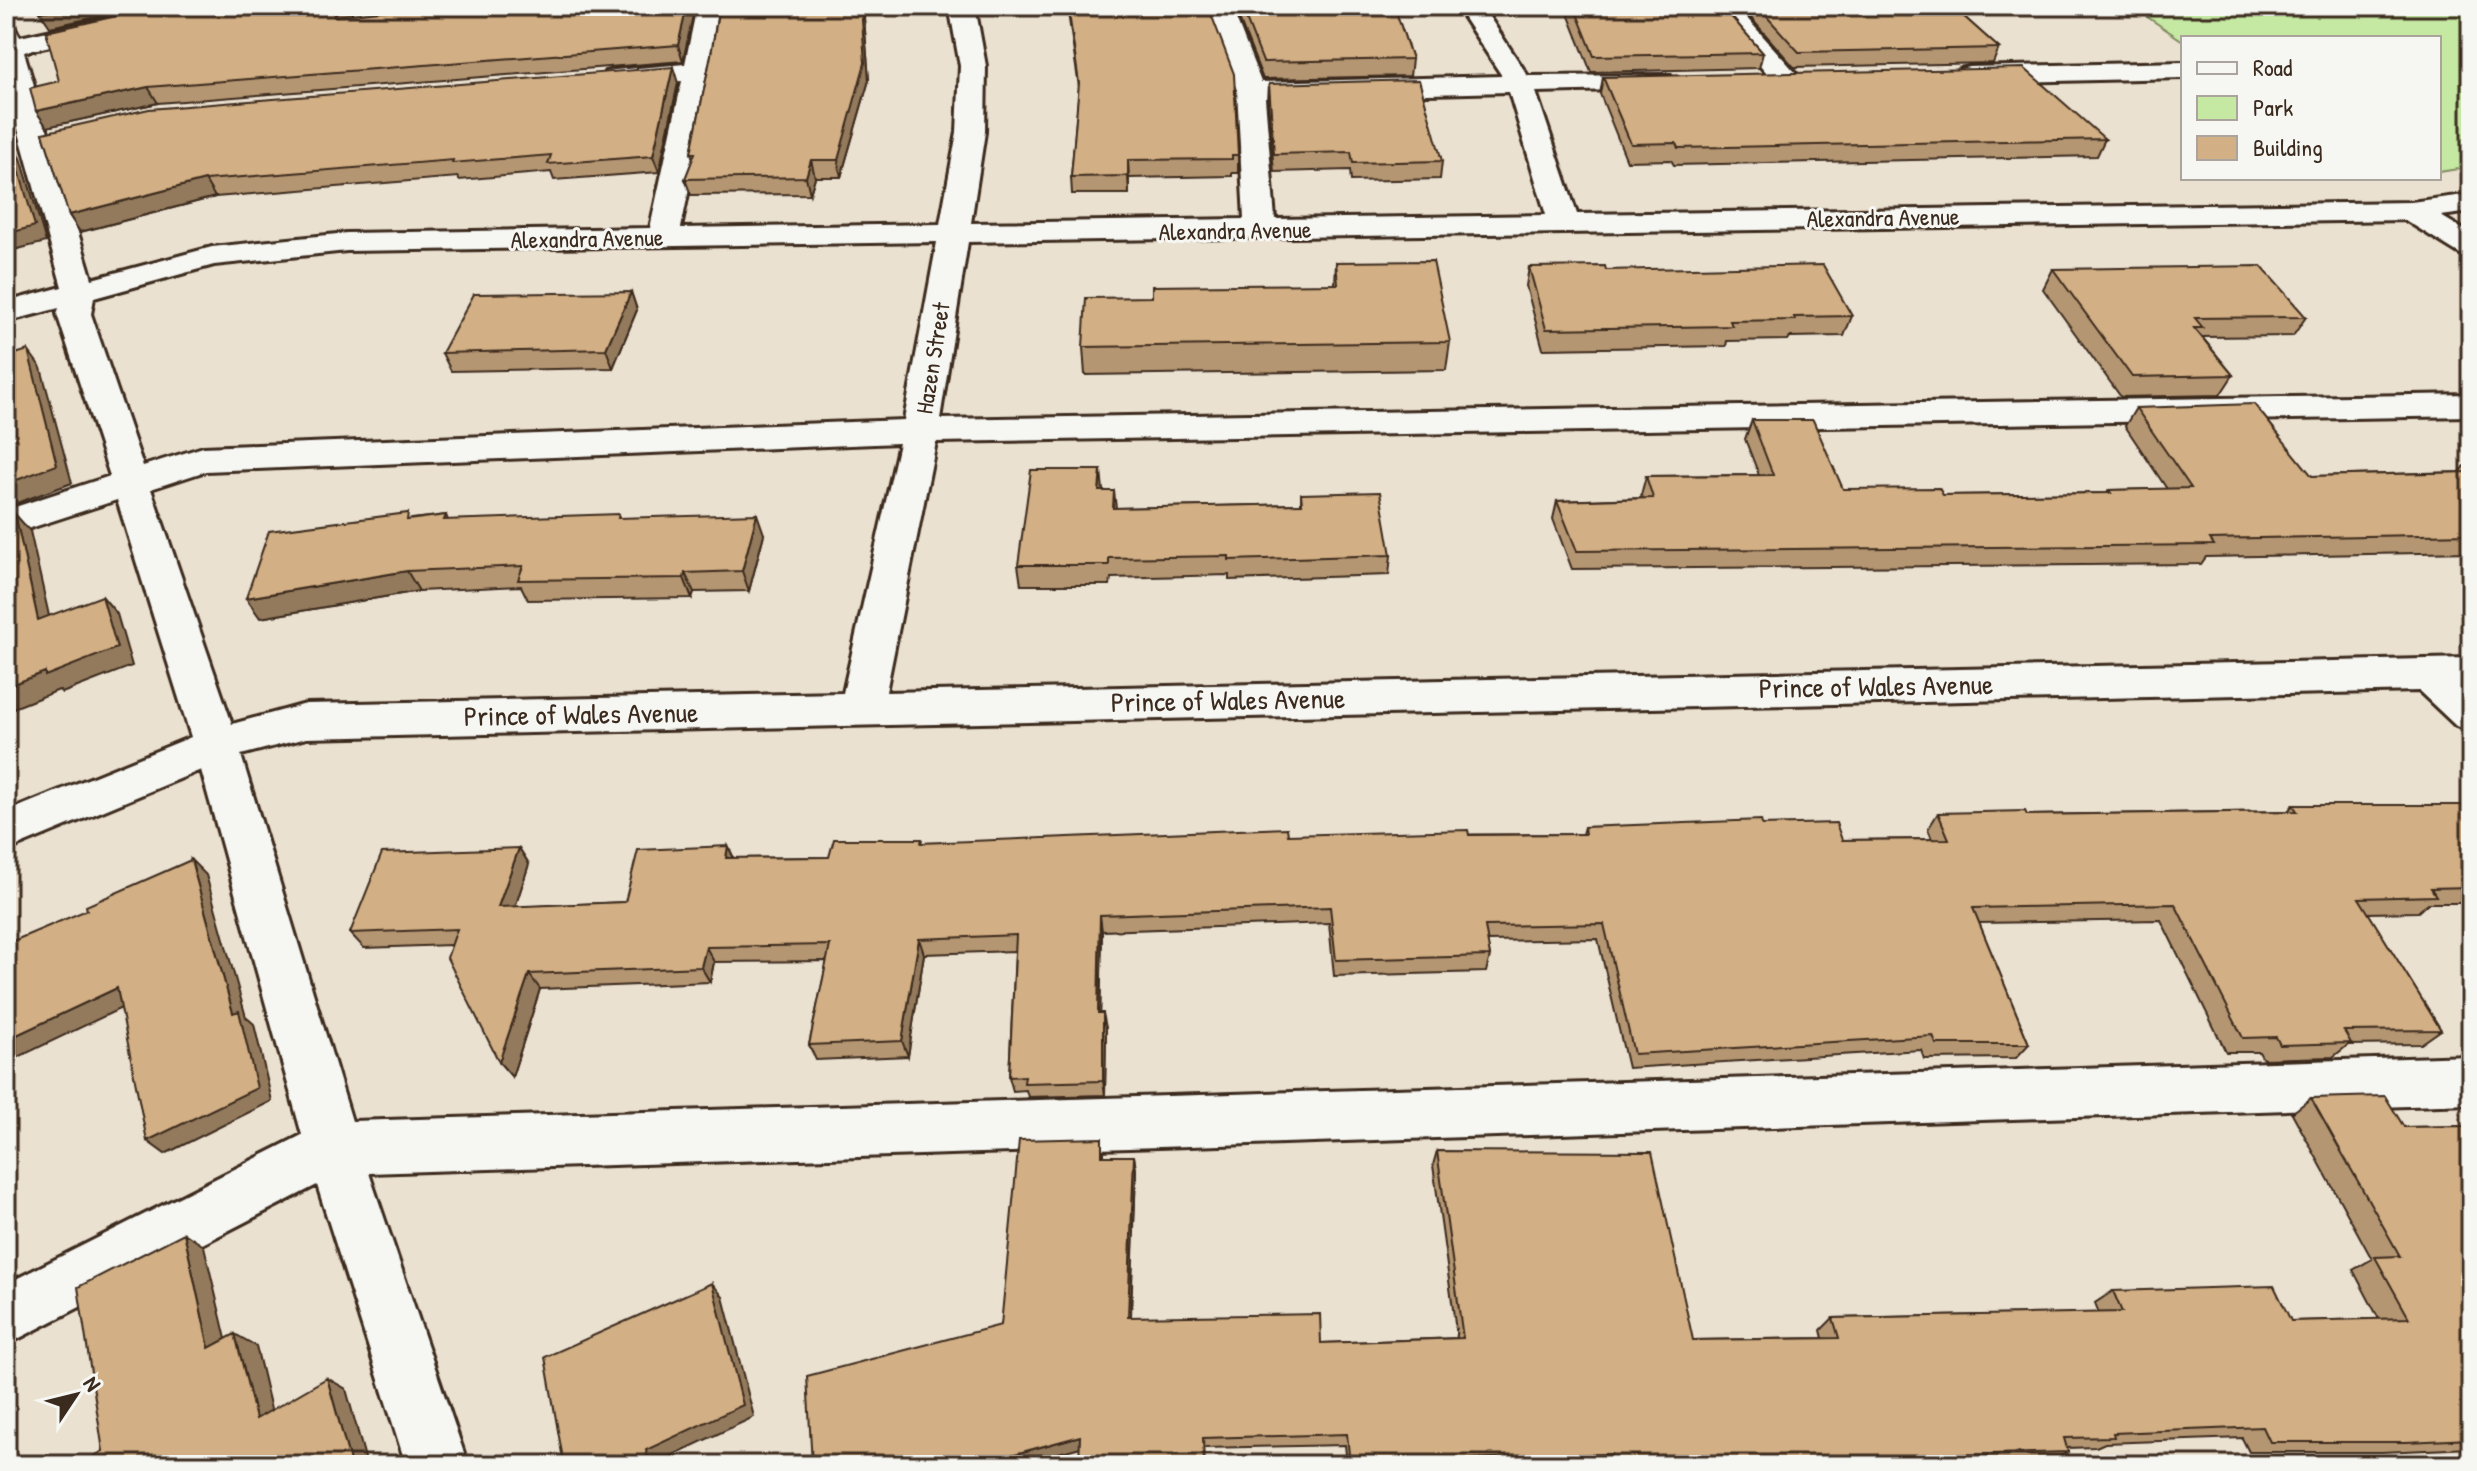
<svg xmlns="http://www.w3.org/2000/svg" width="2477" height="1471" viewBox="0 0 2477 1471" font-family="'Patrick Hand',sans-serif">
<style>
.green{fill:#c5e9a3;stroke:#808a60;stroke-width:2}
.lines{fill:none;stroke-linecap:round;stroke-linejoin:round}
.minor-casing{stroke:#3b2a1e;stroke-width:6}
.minor{fill:#f6f6f2;fill-rule:evenodd}
.wall{fill:#b59672;stroke:#3b2a1e;stroke-width:2}
.shaded-wall{fill:#937a5c;stroke:#3b2a1e;stroke-width:2}
.building{fill:#d2af84;stroke:#3b2a1e;stroke-width:2}
.labels{text-anchor:middle;dominant-baseline:central;stroke-width:6;stroke-linejoin:round;paint-order:stroke}
.far-street-label{font-size:24px;fill:#3b2a1e;stroke:#f6f6f2}
.street-label{font-size:28px;fill:#3b2a1e;stroke:#f6f6f2}
</style>
<rect width="100%" height="100%" fill="#ebe1d1"/>
<filter id="ink" filterUnits="userSpaceOnUse"><feTurbulence type="fractalNoise" baseFrequency=".0125" numOctaves="2"/><feDisplacementMap in="SourceGraphic" scale="16" xChannelSelector="R" yChannelSelector="G"/><feConvolveMatrix kernelMatrix="1 2 1 2 8 2 1 2 1" color-interpolation-filters="sRGB"/></filter>
<g filter="url(#ink)">
<path class="green" d="M2131 6H2471V167L2439 172V38L2183 41Z"/>
<g class="lines">
<defs>
<path id="minor" d="M161 6H208L204 11 24 52 92 279 212 247 347 233 650 228 682 81 615 86 605 84 602 78 605 72 615 70 685 64 697 6H723L713 71 681 228 940 224 957 132 960 66 949 6H975L986 66 985 132 971 223 1244 219 1237 90 1205 6H1231L1261 82 1502 76 1456 6H1482L1528 76 1670 75 1673 81 1670 87 1660 89 1536 92 1577 214 2411 202 2471 194V212L2441 216 2471 234V256L2460 254 2405 220 968 242 940 419 2471 394V416L936 442 886 692 2471 658V730L2456 726 2419 691 306 738 241 755 352 1121 2471 1056V1104L369 1173 468 1465H406L317 1185 6 1345V1284L302 1135 201 770 6 851V812L191 737 117 500 6 536V510L110 476 57 314 59 308 6 322V302L62 287 6 86V25L15 28 20 37ZM1509 92 1546 215 1275 219 1265 98ZM937 242 904 420 203 447 143 466 91 314 94 298 214 265 347 251ZM899 443 843 693 306 704 232 724 151 489 206 471Z
M1710 6H1736L1796 73 1799 79 1796 85H1776Z
M2183 62V78L1969 83 1960 81 1956 75 1960 69 1969 67Z"/>
</defs>
<use href="#minor" class="minor-casing"/>
<use href="#minor" class="minor"/>
</g>
<path class="wall" d="M161 6H355L351 14 426 6H695L683 61 158 103 47 127 36 111 59 81Z
M719 6H863L869 80 841 177H815L810 194 691 195 685 179 693 159 691 153 711 55Z
M1067 6H1208L1238 155V173H1232V176L1129 178V194H1072L1071 177 1079 87Z
M1234 6H1394L1412 59 1410 76 1263 79Z
M1565 6H1722L1763 53 1759 68 1591 72Z
M1742 6H1952L1999 48 1993 63 1794 67 1742 8Z
M1603 77 2105 139 2097 156 1674 165 1671 160 1627 161 1600 94Z
M678 83 659 172 554 180 551 172 459 180 458 177 215 197 80 232 69 215 43 133Z
M1269 84 1442 161 1440 179 1351 181 1350 170 1274 172 1268 101Z
M1336 262 1450 342 1446 370 1085 375 1083 347 1152 297 1335 284Z
M1529 267 1606 270 1852 316 1844 336 1790 337 1788 340 1727 341 1726 346 1543 349 1526 286Z
M2053 269 2306 317 2293 336 2202 337 2233 375 2220 395 2121 397 2043 289Z
M631 292 637 310 613 368 451 371 442 353Z
M2136 408 2312 476 2460 472 2471 459V552L2206 557 2201 564 1572 569 1553 519 1557 501 1642 498 1641 495 1646 476 1759 475 1745 439 1752 420 1843 489 1943 495 2107 493 2109 490 2167 489 2125 426Z
M1114 491 1116 508 1301 504V494L1391 555 1389 575 1229 580V575L1111 578 1110 585H1021L1018 565Z
M446 515 448 520 621 518 764 534 749 591 694 592 692 598 528 600 521 586 419 591 260 618 412 519Z
M2293 805H2471V903H2428L2418 912 2368 913 2441 1030 2421 1044 2348 1045 2333 1057 2263 1059 2259 1052H2226L2161 920 1979 923 2029 1044 2016 1058 1924 1059 1921 1050 1628 1068 1598 939 1487 941 1490 956 1486 972 1334 976 1329 923 1102 931 1100 1013 1106 1028 1105 1095 1028 1097 1026 1090 1013 1091 1009 1077 1015 951 924 954 908 1056 816 1060 809 1045 827 961 714 962 710 982 540 989 512 1077 499 1062 451 945 364 948 350 933 519 848 529 864 515 907 625 902 728 846 734 858 829 857 923 843 1288 835 1582 834 1584 827 1762 825 1842 840 1932 839 1928 829 1938 813 2027 815 2288 811Z
M2311 1098 2404 1127 2471 1126V1448L2382 1452H2249L2242 1438 2105 1443 2096 1447 2067 1448 2068 1452 2051 1462 1926 1465H1347L1345 1445 1204 1448 1080 1447 1001 1325 1104 1152V1156H1134L1136 1170 1131 1317 1321 1343 1457 1338 1433 1165 1437 1151 1693 1340 1823 1338 1821 1330 1833 1318 2099 1313 2095 1303 2113 1291 2291 1321 2379 1319 2353 1270 2372 1259 2292 1113Z"/>
<path class="shaded-wall" d="M66 6H147L50 27 40 12Z
M339 6H355L342 31 334 16Z
M687 6H695L683 61 678 45Z
M861 6H863L869 80 841 177 838 160Z
M673 67 678 83 659 172 653 156Z
M148 87 158 103 47 127 36 111Z
M6 107 10 112 15 135 6 137Z
M11 143 21 158 46 242 6 252Z
M811 160 815 177 810 194 806 177Z
M1128 160 1129 178V194L1128 176Z
M205 180 215 197 80 232 69 215Z
M631 292 637 310 613 368 606 349Z
M28 350 41 368 72 483 6 507V484Z
M1101 470 1103 490 1101 511 1099 491Z
M15 514 30 531 54 638 38 620Z
M757 514 764 534 749 591 742 571Z
M407 571 419 591 260 618 246 598Z
M685 573 694 592 692 598 684 578Z
M102 596 117 614 132 666 62 693 59 690 6 711V687Z
M728 846 736 863 726 858Z
M519 848 529 864 510 923 498 907Z
M191 860 206 875 246 1017 254 1024 272 1101 165 1154 147 1141 233 1013Z
M1100 915 1102 931 1100 1028 1098 1013Z
M919 939 924 954 908 1056 902 1041Z
M706 947 714 962 710 982 701 967Z
M529 974 540 989 512 1077 499 1062Z
M117 988 134 1002 6 1063V1040Z
M1103 1013 1106 1028 1105 1095 1103 1081Z
M1134 1156 1136 1170 1130 1329 1128 1317Z
M184 1233 204 1246 231 1360 209 1348Z
M712 1283 723 1297 754 1417 660 1461 661 1465H637L646 1450Z
M235 1334 256 1346 276 1430 256 1419Z
M327 1378 346 1389 367 1465H351Z
M1080 1436 1084 1446 1015 1465H975Z"/>
<path class="building" d="M39 6H66L40 12Z
M161 6H339L334 16 426 6H687L678 45 148 87 36 111 30 88 59 81 46 32Z
M719 6H861L865 63 838 160H811L806 177 685 179 695 153H691L711 55Z
M1068 6H1208L1234 74 1238 155H1232V159L1128 160V176L1071 177 1079 83Z
M1241 6H1394L1412 59 1263 62Z
M1574 6H1722L1763 53 1594 56Z
M1757 6H1952L1999 48 1799 52Z
M673 67 653 156 548 164 551 155 452 163 453 160 205 180 69 215 43 133 149 109Z
M2024 68 2105 139 1678 148 1676 143 1631 144 1603 77Z
M1419 80 1442 161 1353 163 1351 152 1274 154 1269 84Z
M11 143 35 226 6 234V144Z
M1433 261 1450 342 1083 347 1086 298 1152 297V286L1338 284 1336 262Z
M1823 265 1852 316 1794 317 1795 320 1730 321 1732 326 1546 329 1529 267 1605 266 1606 270Z
M2261 266 2306 317 2195 318 2203 328H2194L2233 375 2132 377 2053 269Z
M631 292 606 349 442 353 474 294Z
M28 350 57 465 6 484V357Z
M2254 404 2312 476 2471 472V468V534L2210 539 2214 545 1577 551 1557 501 1653 498 1646 476 1773 475 1752 420H1813L1843 489 1939 488 1943 495 2111 493 2109 490 2191 488 2136 408Z
M1031 470H1101L1099 491H1114L1113 508 1302 504 1301 494 1380 492 1391 555 1229 560V556L1109 558V565H1018Z
M408 513 407 520 446 515 444 520 619 514 618 518 757 514 742 571 685 573 684 578 518 580 523 566 407 571 246 598 269 531Z
M15 514 38 620 102 596 117 648 45 676V672L6 687V517Z
M2293 805H2471V887L2431 888 2436 896 2359 898 2441 1030 2344 1031 2351 1043 2280 1045 2276 1037 2243 1038 2175 904 1973 908 2029 1044H1936L1933 1036 1634 1054 1604 924 1485 926 1490 956 1336 960 1330 907 1100 915 1098 1013H1103V1081L1024 1083 1025 1076 1009 1077 1016 935 919 939 902 1041 809 1045 830 945 706 947 701 967 529 974 499 1062 447 958 457 929 350 933 382 853 519 848 498 907 625 902 638 850 728 846 726 858 829 857 834 839H922L921 843 1287 828 1288 835 1468 830 1469 835 1585 834 1584 827 1761 820 1762 825 1836 823 1842 840 1949 839 1938 813 2025 811 2027 815 2297 811Z
M191 860 233 1013 239 1011 257 1088 147 1141 117 988 6 1040V944L87 910 86 906Z
M2385 1096 2404 1127 2471 1126V1439L2406 1442H2270L2263 1427 2113 1433 2114 1437 2064 1438 2068 1452 1842 1458 1844 1465H1613L1611 1454 1434 1460V1465H1350L1347 1434 1203 1438 1204 1465H1079L1080 1436 975 1465H812L807 1376 1001 1325 1019 1140 1102 1138V1156H1134L1128 1317 1320 1314 1321 1343 1463 1338 1437 1151 1652 1152 1693 1340 1839 1338 1833 1318 2122 1312 2113 1291 2274 1286 2291 1321 2409 1318 2375 1257 2400 1256 2311 1098Z
M184 1233 209 1348 235 1334 256 1419 327 1378 351 1465H78L103 1451 78 1287Z
M712 1283 743 1405 646 1450 648 1460 637 1465H564L545 1357Z"/>
</g>
<g class="labels">
<g class="far-street-label">
<text transform="translate(1883 217) rotate(-1)">Alexandra Avenue</text>
<text transform="translate(1235 230) rotate(-1)">Alexandra Avenue</text>
<text transform="translate(587 238) rotate(-1)">Alexandra Avenue</text>
<text transform="translate(932 358) rotate(-81)">Hazen Street</text>
</g>
<g class="street-label">
<text transform="translate(1876 686) rotate(-1)">Prince of Wales Avenue</text>
<text transform="translate(1228 700) rotate(-1)">Prince of Wales Avenue</text>
<text transform="translate(581 714) rotate(-1)">Prince of Wales Avenue</text>
</g>
</g>
<rect width="2477" height="1471" fill="none" stroke="#f6f6f2" stroke-width="32"/>
<rect x="16" y="16" width="2445" height="1439" fill="none" stroke="#3b2a1e" stroke-width="3" filter="url(#ink)"/>
<rect x="2181" y="36" width="260" height="144" fill="#f6f6f2" stroke="#aba49d" stroke-width="2"/>
<rect x="2197" y="62" width="40" height="12" fill="#f6f6f2" stroke="#aba49d" stroke-width="2"/>
<text x="2253" y="76" font-size="24" fill="#3b2a1e">Road</text>
<rect x="2197" y="96" width="40" height="24" fill="#c5e9a3" stroke="#aba49d" stroke-width="2"/>
<text x="2253" y="116" font-size="24" fill="#3b2a1e">Park</text>
<rect x="2197" y="136" width="40" height="24" fill="#d2af84" stroke="#aba49d" stroke-width="2"/>
<text x="2253" y="156" font-size="24" fill="#3b2a1e">Building</text>
<g transform="translate(76 1395) rotate(55)" stroke="#f6f6f2" stroke-width="6" paint-order="stroke">
<path d="M0-6L14 30L0 20L-14 30Z" fill="#3b2a1e"/>
<text y="-12" font-size="22" font-weight="bold" text-anchor="middle" fill="#3b2a1e">N</text>
</g>
</svg>
